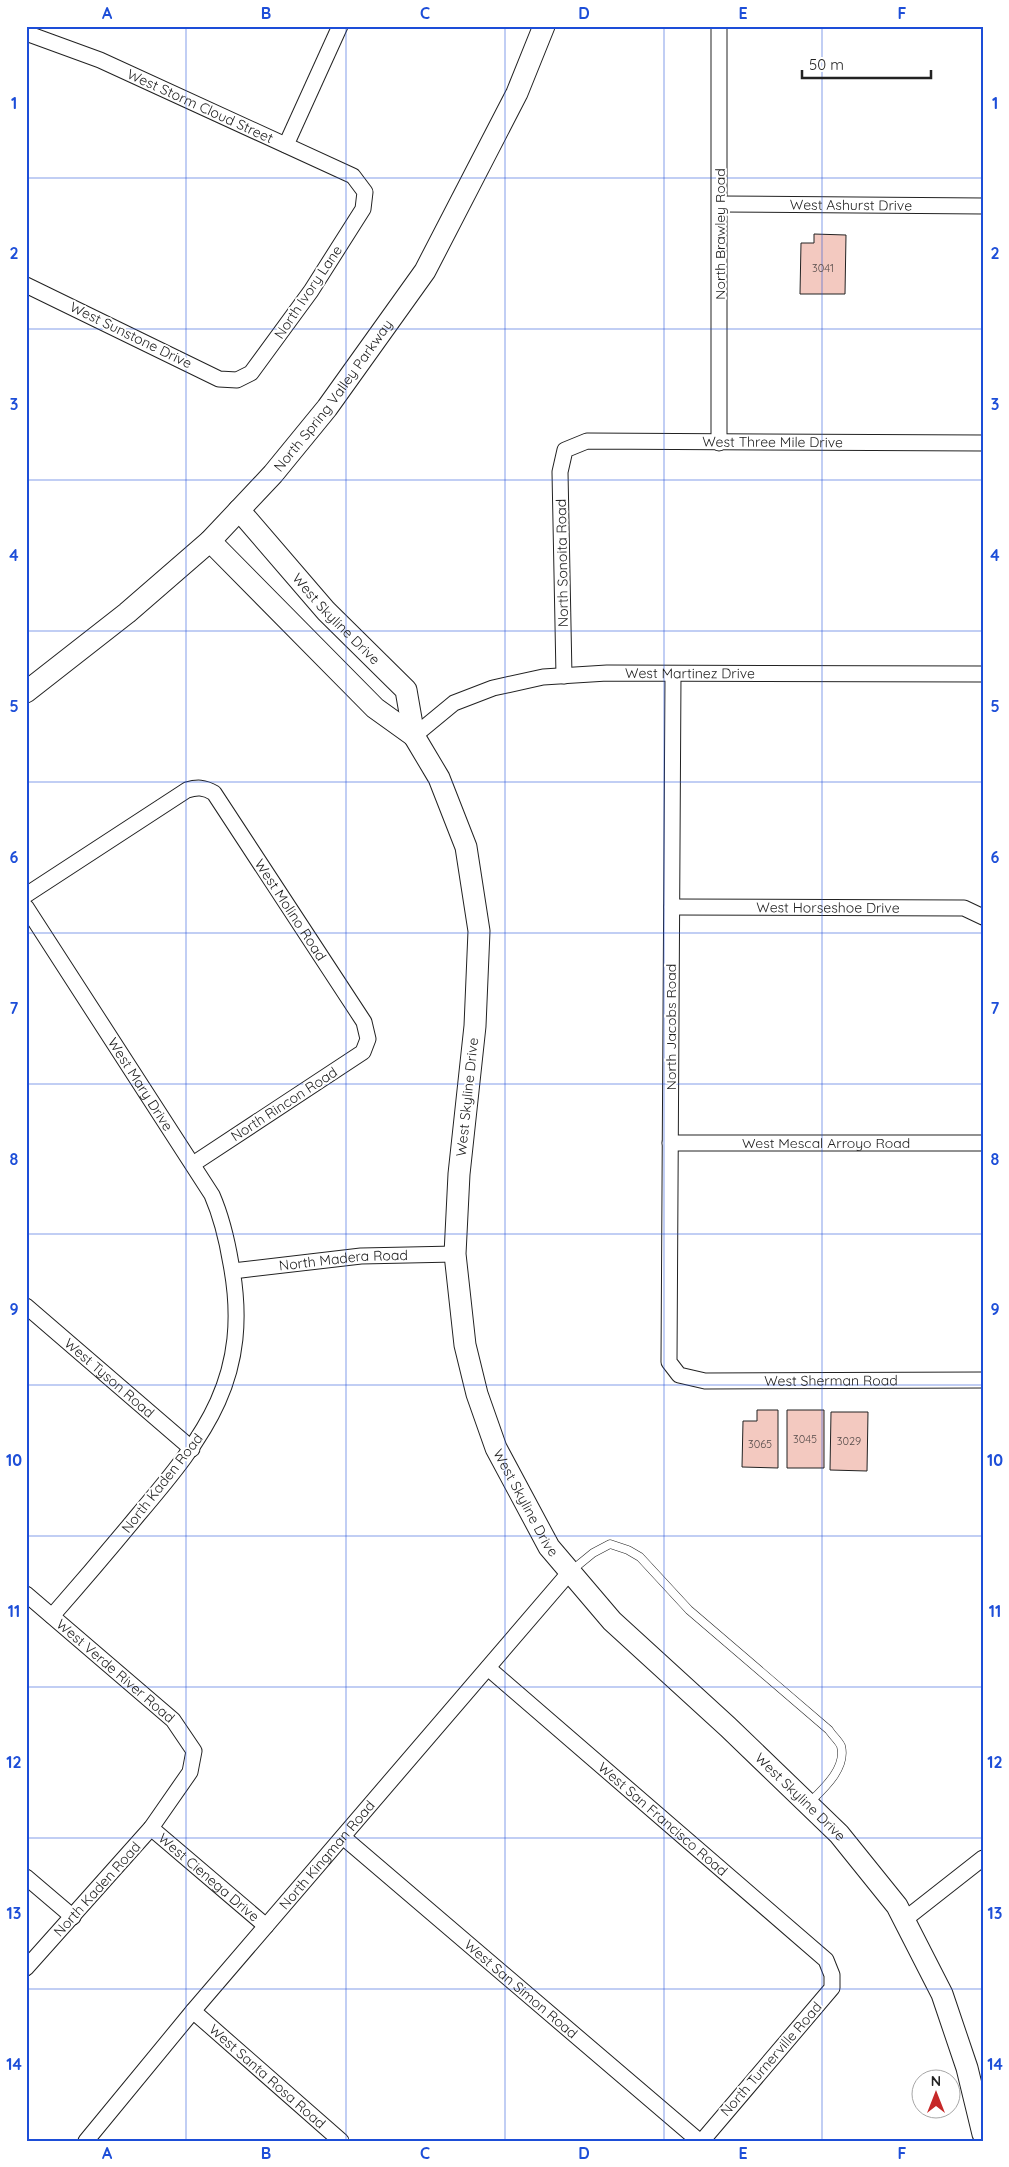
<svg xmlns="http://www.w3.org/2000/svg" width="1009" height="2167" viewBox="0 0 1009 2167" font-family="Quicksand,sans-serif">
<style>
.building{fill:#f3c9c0;stroke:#222}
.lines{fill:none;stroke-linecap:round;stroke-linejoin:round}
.lane-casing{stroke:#222;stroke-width:9}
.street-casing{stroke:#222;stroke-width:17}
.secondary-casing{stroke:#222;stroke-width:23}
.lane{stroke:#fff;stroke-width:8}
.street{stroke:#fff;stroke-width:15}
.secondary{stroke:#fff;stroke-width:21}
.grid{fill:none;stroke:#1d4ed8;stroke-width:1;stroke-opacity:0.55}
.labels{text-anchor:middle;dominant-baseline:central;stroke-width:4;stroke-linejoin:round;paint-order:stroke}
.number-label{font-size:11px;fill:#564c4a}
.street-label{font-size:14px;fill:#222;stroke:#fff}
.neatline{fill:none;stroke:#1d4ed8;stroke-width:2}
.grid-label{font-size:16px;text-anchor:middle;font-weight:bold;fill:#1d4ed8}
</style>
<rect width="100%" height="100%" fill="#fff"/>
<path class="building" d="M814 234 846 235 845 294H800L801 243H814Z
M757 1410H778V1468L742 1467 743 1421H757Z
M787 1410H824V1468H787Z
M831 1412H868L867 1471 830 1470Z"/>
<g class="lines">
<defs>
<path id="lane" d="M571 1571 593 1553 610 1544 628 1550 640 1557 689 1610 829 1730C832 1735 839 1741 841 1746 847 1769 822 1790 808 1804"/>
<g id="street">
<path d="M719 26V443"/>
<path id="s1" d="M26 33 100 60 353 176 365 192 363 209 311 291 251 373 237 380 219 379 26 285"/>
<path d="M286 145 340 26"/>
<path id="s2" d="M720 204 983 206"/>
<path id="s3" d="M673 675 669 1362 679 1375 705 1381 983 1380"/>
<path id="s4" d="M564 676 560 472 565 450 587 441 983 443"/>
<path id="s5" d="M414 736 454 703 493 688 543 677 607 673 983 674"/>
<path id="s6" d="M26 895 187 790C197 787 204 787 214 793L364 1022 368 1039 363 1052 193 1164"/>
<path id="s7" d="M26 907 212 1195C222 1218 227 1240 231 1264 252 1376 206 1435 138 1515 110 1549 81 1583 52 1616"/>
<path id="s8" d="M672 907 964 908 983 917"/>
<path id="s9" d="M670 1143H983"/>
<path id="s10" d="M233 1271 361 1256 455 1254"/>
<path id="s11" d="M26 1306 192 1449"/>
<path id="s12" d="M26 1594 173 1720 194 1751 190 1772 151 1828 26 1968"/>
<path id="s13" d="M488 1668 826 1960 832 1975V1988L702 2141"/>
<path id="s14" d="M151 1828 266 1926"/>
<path id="s15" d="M343 1837 699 2141"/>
<path d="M26 1877 73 1917"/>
<path d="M904 1920 983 1858"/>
<path id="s16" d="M193 2011 341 2141"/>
<path id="s17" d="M86 2141 193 2011 569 1573"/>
</g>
<g id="secondary">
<path id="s18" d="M239 510 326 611 406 690 414 736 439 778 466 847 479 931 475 1026 459 1174 455 1254 465 1345 477 1394 496 1448 549 1547 612 1621 728 1727 839 1834 897 1906 942 1994 967 2068 983 2134"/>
<path d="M210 541 375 708 414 736"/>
<path id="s19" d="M26 692 127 613 210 541 273 474 327 408 425 271 517 93 544 26"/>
</g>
</defs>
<use href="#lane" class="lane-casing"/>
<use href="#street" class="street-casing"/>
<use href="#secondary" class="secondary-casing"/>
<use href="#lane" class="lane"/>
<use href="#street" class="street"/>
<use href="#secondary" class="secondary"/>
</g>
<path class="grid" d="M186 26V2141M346 26V2141M505 26V2141M664 26V2141M822 26V2141M26 178H983M26 329H983M26 480H983M26 631H983M26 782H983M26 933H983M26 1084H983M26 1234H983M26 1385H983M26 1536H983M26 1687H983M26 1838H983M26 1989H983"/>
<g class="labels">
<g class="number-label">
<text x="823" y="268">3041</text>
<text x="805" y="1439">3045</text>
<text x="849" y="1441">3029</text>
<text x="760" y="1444">3065</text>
</g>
<g class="street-label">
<text stroke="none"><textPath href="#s1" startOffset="189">West Storm Cloud Street</textPath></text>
<text stroke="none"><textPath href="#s2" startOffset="131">West Ashurst Drive</textPath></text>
<text transform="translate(720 234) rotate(-90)">North Brawley Road</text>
<text transform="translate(308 292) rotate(-56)">North Ivory Lane</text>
<text transform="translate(131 335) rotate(26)">West Sunstone Drive</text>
<text stroke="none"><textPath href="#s19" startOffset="429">North Spring Valley Parkway</textPath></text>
<text stroke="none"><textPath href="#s4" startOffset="436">West Three Mile Drive</textPath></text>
<text transform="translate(562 563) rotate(-91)">North Sonoita Road</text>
<text stroke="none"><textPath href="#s18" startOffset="146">West Skyline Drive</textPath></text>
<text stroke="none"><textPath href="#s5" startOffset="292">West Martinez Drive</textPath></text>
<text stroke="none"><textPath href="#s8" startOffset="156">West Horseshoe Drive</textPath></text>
<text stroke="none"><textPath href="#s6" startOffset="360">West Molino Road</textPath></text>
<text transform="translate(671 1027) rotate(-90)">North Jacobs Road</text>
<text stroke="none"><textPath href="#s7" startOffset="211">West Mary Drive</textPath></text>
<text transform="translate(467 1097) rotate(-84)">West Skyline Drive</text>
<text transform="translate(284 1104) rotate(-33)">North Rincon Road</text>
<text stroke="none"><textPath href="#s9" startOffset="156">West Mescal Arroyo Road</textPath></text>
<text stroke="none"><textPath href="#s10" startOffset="111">North Madera Road</textPath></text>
<text stroke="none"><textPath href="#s11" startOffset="110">West Tyson Road</textPath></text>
<text stroke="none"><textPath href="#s3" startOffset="856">West Sherman Road</textPath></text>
<text transform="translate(162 1483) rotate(-52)">North Kaden Road</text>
<text stroke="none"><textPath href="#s18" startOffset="1086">West Skyline Drive</textPath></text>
<text stroke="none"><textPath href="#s12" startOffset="118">West Verde River Road</textPath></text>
<text stroke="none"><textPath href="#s18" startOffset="1491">West Skyline Drive</textPath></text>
<text stroke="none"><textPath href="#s13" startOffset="231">West San Francisco Road</textPath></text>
<text stroke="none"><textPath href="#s17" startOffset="374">North Kingman Road</textPath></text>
<text stroke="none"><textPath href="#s14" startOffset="76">West Cienega Drive</textPath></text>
<text transform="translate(97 1889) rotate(-48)">North Kaden Road</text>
<text stroke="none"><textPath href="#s15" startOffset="234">West San Simon Road</textPath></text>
<text transform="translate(771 2059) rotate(-49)">North Turnerville Road</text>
<text stroke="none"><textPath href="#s16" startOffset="99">West Santa Rosa Road</textPath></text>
</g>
</g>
<rect width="1009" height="2167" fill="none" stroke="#ffffff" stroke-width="55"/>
<g transform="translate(936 2094)"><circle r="24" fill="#ffffff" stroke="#a7a7a7"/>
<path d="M0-4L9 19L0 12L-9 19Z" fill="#c62828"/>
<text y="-8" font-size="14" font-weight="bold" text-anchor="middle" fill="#222222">N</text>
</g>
<path d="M802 70v8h129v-8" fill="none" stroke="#222222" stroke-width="2.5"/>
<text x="809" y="70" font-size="15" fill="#222222" stroke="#ffffff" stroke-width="4" paint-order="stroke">50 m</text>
<rect x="28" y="28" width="954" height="2112" class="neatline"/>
<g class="grid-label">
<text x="107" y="19">A</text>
<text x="266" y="19">B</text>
<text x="425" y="19">C</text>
<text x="584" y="19">D</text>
<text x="743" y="19">E</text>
<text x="902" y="19">F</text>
<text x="14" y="109">1</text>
<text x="995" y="109">1</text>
<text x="14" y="259">2</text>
<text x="995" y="259">2</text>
<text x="14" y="410">3</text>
<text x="995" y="410">3</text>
<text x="14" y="561">4</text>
<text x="995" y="561">4</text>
<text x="14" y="712">5</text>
<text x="995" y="712">5</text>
<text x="14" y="863">6</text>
<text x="995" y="863">6</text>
<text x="14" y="1014">7</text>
<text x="995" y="1014">7</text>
<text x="14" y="1165">8</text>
<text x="995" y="1165">8</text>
<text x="14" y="1315">9</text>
<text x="995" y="1315">9</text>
<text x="14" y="1466">10</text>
<text x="995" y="1466">10</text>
<text x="14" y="1617">11</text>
<text x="995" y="1617">11</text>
<text x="14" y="1768">12</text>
<text x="995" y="1768">12</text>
<text x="14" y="1919">13</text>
<text x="995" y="1919">13</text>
<text x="14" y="2070">14</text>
<text x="995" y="2070">14</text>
<text x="107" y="2159">A</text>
<text x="266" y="2159">B</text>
<text x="425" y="2159">C</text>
<text x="584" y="2159">D</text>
<text x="743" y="2159">E</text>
<text x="902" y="2159">F</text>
</g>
</svg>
